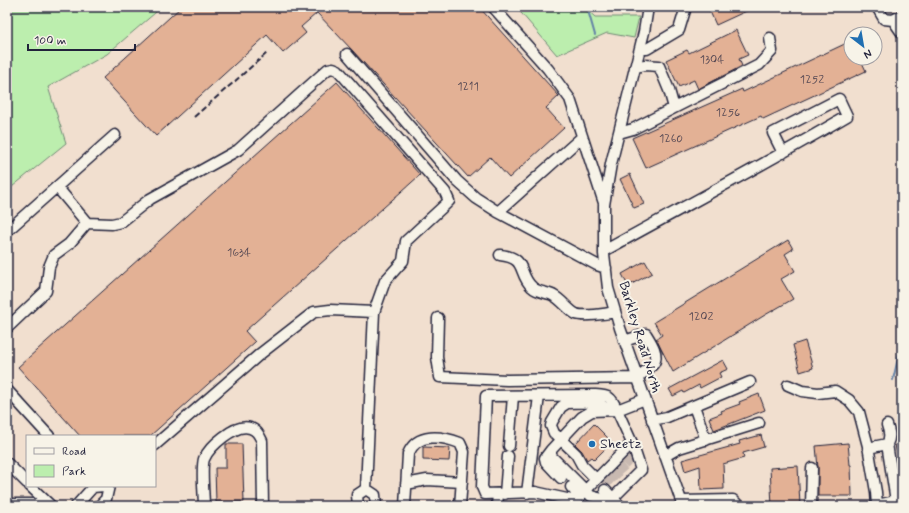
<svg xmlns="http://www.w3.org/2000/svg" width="909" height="513" viewBox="0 0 909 513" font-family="Mynerve,sans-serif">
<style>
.green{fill:#bceeae;stroke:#6f8874}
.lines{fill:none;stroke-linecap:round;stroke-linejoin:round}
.stream{stroke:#6482a6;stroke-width:2}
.building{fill:#e3b195;stroke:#22223b}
.minor-tunnel{stroke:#c8b9b1;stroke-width:10;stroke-dasharray:10 5;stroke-linecap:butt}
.minor-casing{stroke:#22223b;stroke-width:13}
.minor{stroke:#f7f3e8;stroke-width:10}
.rail{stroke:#22223b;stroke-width:2;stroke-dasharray:6 3;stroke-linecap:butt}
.poi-dot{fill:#1f6fb2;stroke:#f7f3e8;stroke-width:1.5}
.labels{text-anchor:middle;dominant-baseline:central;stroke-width:4;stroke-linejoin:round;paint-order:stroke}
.number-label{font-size:12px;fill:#524652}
.street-label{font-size:14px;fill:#22223b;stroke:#f7f3e8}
.poi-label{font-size:14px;fill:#22223b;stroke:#f7f3e8;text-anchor:start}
</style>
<rect width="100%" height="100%" fill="#f1dfcf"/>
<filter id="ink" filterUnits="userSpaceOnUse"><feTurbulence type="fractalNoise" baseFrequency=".025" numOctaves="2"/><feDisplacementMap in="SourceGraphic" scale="8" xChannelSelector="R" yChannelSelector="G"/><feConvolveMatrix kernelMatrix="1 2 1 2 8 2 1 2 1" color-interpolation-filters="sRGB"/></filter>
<g filter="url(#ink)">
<path class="green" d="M7 7H162L107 54 48 87 66 143 7 191Z
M516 7H584L595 17H639L634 38 607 33 557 55Z"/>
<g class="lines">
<path class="stream" d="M587 7 595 35
M893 380 902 341"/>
</g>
<path class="building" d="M181 7H479L559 96 546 108 564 128 509 178 490 157 468 177 352 50 317 13 301 27 306 33 283 53 267 35 156 136 103 78Z
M708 7H755L716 25Z
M736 30 748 55 739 59 742 66 698 89 694 80 679 87 666 60 687 50 689 53Z
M851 41V58H860L866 71 763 119 761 116 646 168 632 138 742 89 743 92Z
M337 82 420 175 245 331 255 342 150 436H80L18 367Z
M630 174 644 204 634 208 620 179Z
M788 240 793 249 785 254 795 271 781 279 793 299 765 315 673 372 656 339 662 335 654 322Z
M645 261 652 273 628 286 622 274Z
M805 341 813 368 800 372 793 345Z
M723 360 728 369 719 373 721 377 700 388 699 385 684 393 683 391 673 396 669 389Z
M759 394 765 410 714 430 709 418 722 413 721 411 740 404 739 402Z
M594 424 612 442 594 460 591 457 587 460 582 451 575 444Z
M761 435 764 447 743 453 744 458 723 464 724 489 701 490 700 466 685 471 682 460 740 444 739 441Z
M848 443 850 465H851L852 496H818V468L816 446Z
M902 443V467H900L895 445Z
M226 444H242L244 502H216L215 468H226Z
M423 447 450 448 449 461 423 460Z
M798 466 800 506H772L770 468Z"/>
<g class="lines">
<path class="minor-tunnel" d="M624 458 631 465
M617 465 624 473
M611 472 618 479
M604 478 612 485"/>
<defs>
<path id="minor" d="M493 7 548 69 570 99 604 203
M648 7 644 32 611 164 604 205V254L608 288 620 328 683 506
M877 7 884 19 893 20 902 15
M893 20 902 33
M640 49H647L679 30 686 7
M347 54 457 181 476 198 498 212 597 265 606 268
M674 108 759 65 772 51 770 38
M619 133 633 129 674 108 669 90 659 66 645 65 635 67
M498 212 582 137
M87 223 112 224 121 222 150 199 238 150 328 69 333 68 338 70 445 192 449 201 446 204 406 241 403 261 385 281 374 312
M7 231 115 135
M604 251C685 206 767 163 847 116L839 99 773 133 783 153
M500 255C528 258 517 273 532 287 538 293 548 292 554 296 562 300 568 310 576 314 583 317 606 314 615 312
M438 318 437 357 440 377 507 380 637 378C641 374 652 367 654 363 659 354 651 342 646 334L624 341
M7 328 46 291 49 267 54 255 69 244 87 223 57 187
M788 385 802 391 818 393 835 391 849 400 859 412 868 446 876 492 877 506
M7 390 49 436
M694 406 706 440
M652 420 667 417 750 382
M887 444 896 501
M155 445 260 354 314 312 330 310 374 312 366 489
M509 446 513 396
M868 448 887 444C891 437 889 431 887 425
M551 450 545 458 546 462 561 478
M665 456 679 448 759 423
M7 463 27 483
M596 479 582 465 576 454 554 433 551 426 552 422 561 407 567 403 596 402 610 410
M406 484 427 480 462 482
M30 486 51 506
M571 487 580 497
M605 490 620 506
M527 493 539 396
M505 494 508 456
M581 495 632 443 617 410 645 399
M576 501 535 492 485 494 482 487 486 396 595 395C609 396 611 396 617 410L592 411 582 417 551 450V456L591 496 610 501 641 470 632 443
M681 501 733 500 739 506
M7 504H49
M877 505 896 501 902 504
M76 506 93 487 104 486
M99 506 106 499 109 486
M204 506C204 496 201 467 204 459 209 447 235 423 250 428 257 430 259 435 262 441L263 506
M358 506 357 495 366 489 375 495 376 506
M405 506 408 454C417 432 442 436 460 443L464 452 460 506
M497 506 498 494
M811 506 812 468"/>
</defs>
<use href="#minor" class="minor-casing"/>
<use href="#minor" class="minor"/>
<path class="rail" d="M194 117 267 53"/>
</g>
</g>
<circle class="poi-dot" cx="592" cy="444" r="4"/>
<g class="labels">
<g class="number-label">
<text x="712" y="60">1304</text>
<text x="812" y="80">1252</text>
<text x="468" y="87">1211</text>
<text x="728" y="113">1256</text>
<text x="671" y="139">1260</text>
<text x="239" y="253">1634</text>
<text x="701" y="317">1202</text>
</g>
<g class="street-label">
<text transform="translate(640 337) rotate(73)">Barkley Road North</text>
</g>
<g class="poi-label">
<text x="600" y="444">Sheetz</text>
</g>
</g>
<rect width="909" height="513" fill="none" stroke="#f7f3e8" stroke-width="24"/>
<rect x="12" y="12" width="885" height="489" fill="none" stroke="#22223b" stroke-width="1.5" filter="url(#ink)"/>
<rect x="26" y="435" width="130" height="52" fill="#f7f3e8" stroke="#a29fa3"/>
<rect x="34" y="448" width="20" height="6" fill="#f7f3e8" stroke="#a29fa3"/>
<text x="62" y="455" font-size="12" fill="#22223b">Road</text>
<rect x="34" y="465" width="20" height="12" fill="#bceeae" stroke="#a29fa3"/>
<text x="62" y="475" font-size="12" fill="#22223b">Park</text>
<g transform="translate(863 46) rotate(149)"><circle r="19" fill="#f7f3e8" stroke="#a29fa3"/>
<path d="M0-3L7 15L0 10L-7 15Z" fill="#1f6fb2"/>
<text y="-6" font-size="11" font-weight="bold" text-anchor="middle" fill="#22223b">N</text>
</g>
<path d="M28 44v6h107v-6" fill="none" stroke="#22223b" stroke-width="2"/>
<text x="34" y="44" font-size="12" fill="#22223b" stroke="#f7f3e8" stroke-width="3" paint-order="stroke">100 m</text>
</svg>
